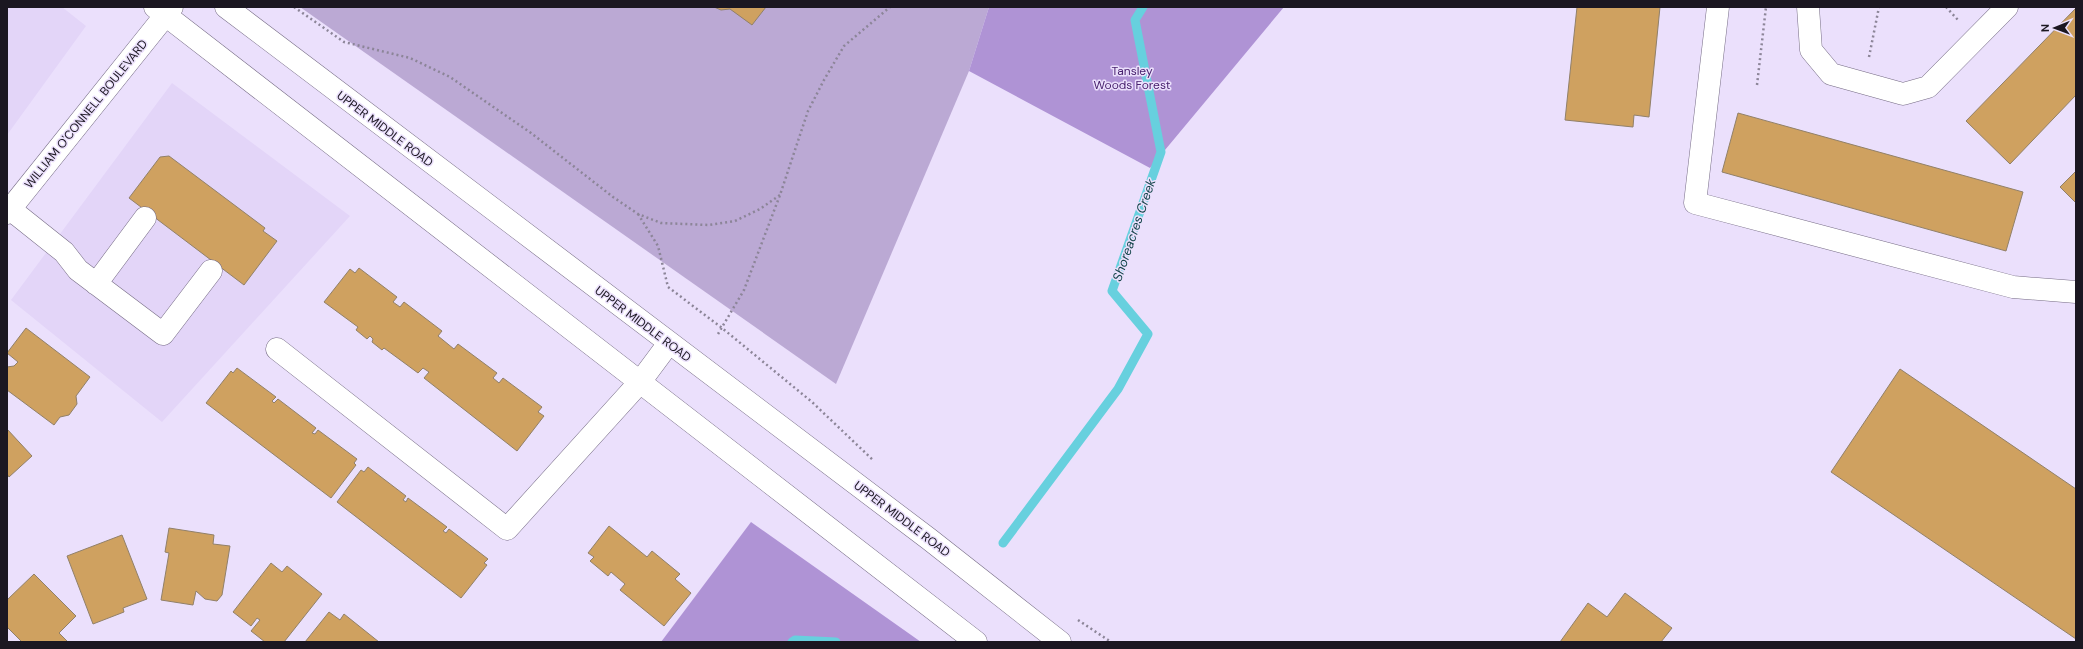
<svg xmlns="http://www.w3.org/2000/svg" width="2083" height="649" viewBox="0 0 2083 649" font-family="'DM Sans',sans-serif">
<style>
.built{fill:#e3d5f8}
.green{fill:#bba9d4}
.forest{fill:#af93d5}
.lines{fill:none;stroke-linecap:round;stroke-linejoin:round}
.stream{stroke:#67d0de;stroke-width:9}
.building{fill:#cfa160;stroke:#918069}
.minor-casing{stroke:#756b84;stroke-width:23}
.major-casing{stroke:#756b84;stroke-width:23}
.path{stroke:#8c8598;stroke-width:2.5;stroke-dasharray:2 3;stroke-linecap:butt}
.minor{stroke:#fff;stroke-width:22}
.major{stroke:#fff;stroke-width:22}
.labels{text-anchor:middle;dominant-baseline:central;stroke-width:3;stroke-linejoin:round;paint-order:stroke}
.park-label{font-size:12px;fill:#48216e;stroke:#ebe0fc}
.street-label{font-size:12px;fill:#1b1721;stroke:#ebe0fc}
.water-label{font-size:13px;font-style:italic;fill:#15454b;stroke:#ebe0fc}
</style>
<rect width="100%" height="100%" fill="#ebe0fc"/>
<path class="built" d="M7 7H62L86 26 7 135Z
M172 83 350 216 162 422 11 300Z"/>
<path class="green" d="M300 7H989L969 71 836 384Z"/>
<path class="forest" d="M989 7H1284L1150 168 969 71Z
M751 522 921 642H661Z"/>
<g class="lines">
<path class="stream" d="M1003 543 1118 389 1148 334 1112 291 1161 152 1135 20 1143 7
M792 642 795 640 836 642"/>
</g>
<path class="building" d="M714 7H766L752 25 730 9 721 10Z
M1577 7H1660L1649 117 1634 115 1633 127 1565 120Z
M2076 8V95L2010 164 1966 121Z
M1738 113 2023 192 2006 251 1722 172Z
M169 156 265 228 263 231 277 241 244 285 129 198 160 157Z
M2076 171V203L2060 187Z
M359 268 397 297 393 302 400 307 404 302 442 331 438 336 454 349 458 344 497 373 493 378 499 383 503 378 542 407 538 412 544 416 517 451 424 378 429 372 423 368 418 373 384 348 382 350 372 342 373 339 370 336 367 339 356 330 358 327 324 302 350 269 355 273Z
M26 328 90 377 76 396 77 404 69 415 60 417 54 425 7 390V367L14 366 18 362 7 353Z
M237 368 276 397 272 401 274 403 278 399 316 428 312 433 315 434 318 430 357 459 354 463 356 465 331 498 206 403 231 371 233 373Z
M1900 369 2076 489V639L1831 472Z
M7 429 32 456 9 477 7 474Z
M368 467 406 496 403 500 406 502 408 498 447 527 443 531 446 533 449 529 488 559 484 563 487 565 461 598 337 502 361 470 364 472Z
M609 526 647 557 652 551 680 574 675 579 691 593 664 626 620 590 625 584 611 572 608 576 590 561 594 557 588 553Z
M169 528 214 535 213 544 230 546 222 595 217 601 205 599 196 591 193 605 161 600 169 553 165 552Z
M122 535 147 599 123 608 124 612 93 624 67 556Z
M271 563 282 572 287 566 322 594 284 642H265L251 631 260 620 257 618 251 626 233 612Z
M34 574 76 616 59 633 68 642H22L7 627V600Z
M1625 593 1672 628 1661 642H1560L1588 603 1607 617Z
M329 612 340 620 344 614 379 642H305Z"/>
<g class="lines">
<defs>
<path id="minor" d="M1718 7 1695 203 2013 287 2076 292
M1808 7 1811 50 1831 74 1903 94 1928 87 2007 7
M10 209 64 252 78 270 163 334 211 271
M7 213 172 7
M96 284 145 218
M277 349 507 529 640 382 669 343"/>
<path id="major" d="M155 7 976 642
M226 7 929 539 1060 642"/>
</defs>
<use href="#minor" class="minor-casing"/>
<use href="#major" class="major-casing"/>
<path class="path" d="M294 7 344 42 410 58 450 77 531 133 613 197 638 214 661 223 709 225 735 221 760 209 780 195
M1946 7 1958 20
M1869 57 1879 7
M1757 85 1766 7
M638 214 658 246 668 287 722 328 812 402 874 461
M718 334 744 290 780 195 808 111 824 80 844 46 890 7
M1078 620 1111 642"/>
<use href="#minor" class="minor"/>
<use href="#major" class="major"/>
</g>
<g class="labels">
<g class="park-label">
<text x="1132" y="71">Tansley<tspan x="1132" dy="14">Woods Forest</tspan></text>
</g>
<g class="street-label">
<text transform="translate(86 114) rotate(-51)">WILLIAM O'CONNELL BOULEVARD</text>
<text transform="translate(385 129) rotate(37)">UPPER MIDDLE ROAD</text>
<text transform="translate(643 324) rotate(37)">UPPER MIDDLE ROAD</text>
<text transform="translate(902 519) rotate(37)">UPPER MIDDLE ROAD</text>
</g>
<g class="water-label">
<text transform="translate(1134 230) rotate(-71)">Shoreacres Creek</text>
</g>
</g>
<rect width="2083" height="649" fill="none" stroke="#1b1721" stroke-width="16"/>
<g transform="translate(2055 28) rotate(269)" stroke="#ebe0fc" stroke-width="3" paint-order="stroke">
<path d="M0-3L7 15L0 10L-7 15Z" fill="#1b1721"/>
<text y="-6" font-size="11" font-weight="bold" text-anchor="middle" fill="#1b1721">N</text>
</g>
</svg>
